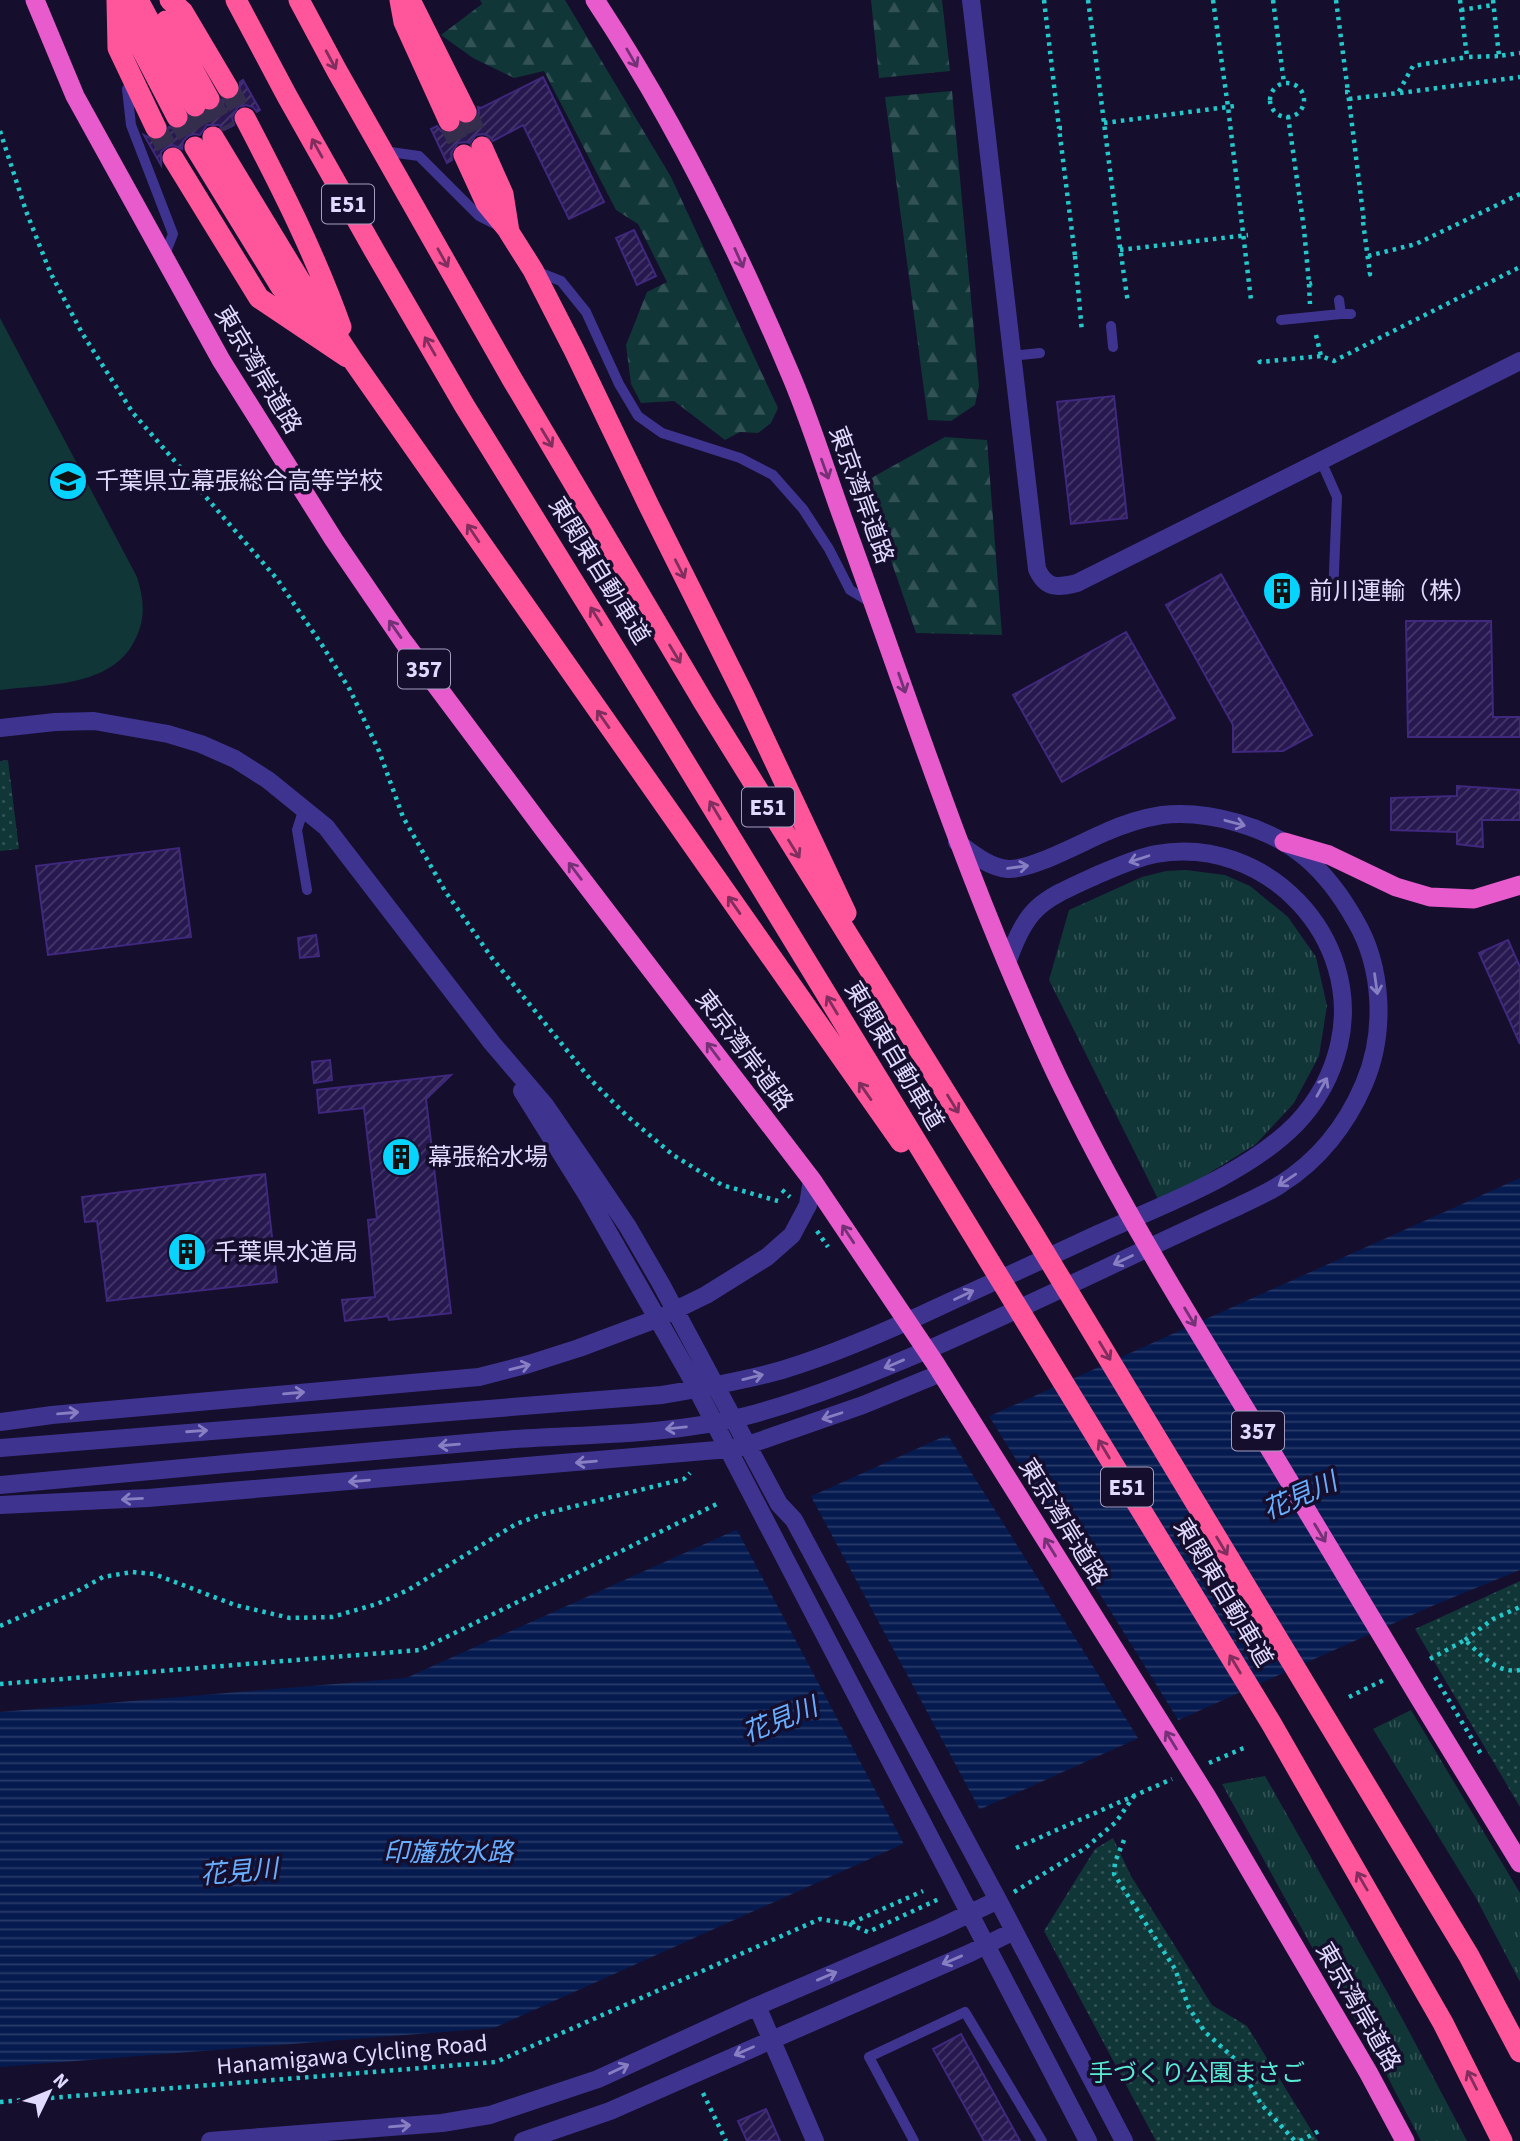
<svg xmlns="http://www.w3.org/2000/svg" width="1520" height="2141" viewBox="0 0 1520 2141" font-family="'Source Sans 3','Noto Sans JP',sans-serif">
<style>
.grass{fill:url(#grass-tufts)}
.forest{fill:url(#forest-firs)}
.park{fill:url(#park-dots)}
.pitch{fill:#103637}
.water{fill:url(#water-rules)}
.pier{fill:#160e2d}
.building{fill:url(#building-hatch);stroke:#3f287e;stroke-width:2}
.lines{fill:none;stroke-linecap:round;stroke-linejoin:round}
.motorway-tunnel{stroke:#342d4c;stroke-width:21;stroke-dasharray:21 10;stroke-linecap:butt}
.path{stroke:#23c8ca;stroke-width:4.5;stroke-dasharray:3.5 5;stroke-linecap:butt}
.service{stroke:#3e3490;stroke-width:10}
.tertiary{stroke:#3e3490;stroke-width:18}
.trunk{stroke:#e75bcc;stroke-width:19}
.motorway{stroke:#ff559a;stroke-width:21}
.oneway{stroke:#743175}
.oneway2{stroke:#7f2e5e}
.oneway3{stroke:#877fc2}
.labels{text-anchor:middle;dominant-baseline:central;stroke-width:7;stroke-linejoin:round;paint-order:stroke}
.shield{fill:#160e2d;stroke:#a49dc0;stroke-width:2}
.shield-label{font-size:23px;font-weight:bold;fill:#e1daff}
.street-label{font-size:24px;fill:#e1daff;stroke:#160e2d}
.poi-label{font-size:24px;fill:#e1daff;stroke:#160e2d;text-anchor:start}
.park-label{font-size:24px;fill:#58edd2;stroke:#160e2d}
.water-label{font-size:26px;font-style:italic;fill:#68aeff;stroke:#160e2d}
</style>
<defs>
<pattern id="grass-tufts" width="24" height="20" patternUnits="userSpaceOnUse" patternTransform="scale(1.75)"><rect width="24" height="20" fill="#103637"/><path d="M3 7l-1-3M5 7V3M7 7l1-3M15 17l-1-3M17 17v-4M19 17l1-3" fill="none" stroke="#325255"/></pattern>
<pattern id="forest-firs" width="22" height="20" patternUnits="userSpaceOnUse" patternTransform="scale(1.75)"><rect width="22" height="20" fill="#103637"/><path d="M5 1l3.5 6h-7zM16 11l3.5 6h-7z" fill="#325255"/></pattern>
<pattern id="park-dots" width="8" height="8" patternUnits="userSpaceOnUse" patternTransform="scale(1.75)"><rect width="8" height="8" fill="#103637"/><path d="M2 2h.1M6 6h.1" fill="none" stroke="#325255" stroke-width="1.8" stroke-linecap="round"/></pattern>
<pattern id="water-rules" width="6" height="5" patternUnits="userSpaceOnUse" patternTransform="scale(1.75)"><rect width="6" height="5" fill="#051a4f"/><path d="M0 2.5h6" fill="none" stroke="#293b69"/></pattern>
<pattern id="building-hatch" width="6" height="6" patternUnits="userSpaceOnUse" patternTransform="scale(1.75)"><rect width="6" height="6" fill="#271850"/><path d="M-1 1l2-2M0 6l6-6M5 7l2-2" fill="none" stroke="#46396a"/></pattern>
</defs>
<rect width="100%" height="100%" fill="#160e2d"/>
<path class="grass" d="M1186 870 1225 875 1250 886 1288 917 1316 957 1327 1006 1319 1056 1294 1103 1256 1144 1184 1189 1158 1199 1049 980 1069 910 1142 877 1166 871Z
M1411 1710 1520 1893V1982L1476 1898 1373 1729Z
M1265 1776 1403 2020 1467 2141H1421L1375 2053 1319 1960 1222 1784Z"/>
<path class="forest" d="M480 0H565L671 177 778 408 771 423 758 433 740 432 725 440 674 401 641 403 631 384 626 345 647 292 667 282 638 224 616 210 544 71 514 78 473 58 441 35 482 4Z
M871 0H942L950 71 879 78Z
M952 91 979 386 975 405 951 421 928 420 885 97Z
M945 437 987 440 1002 635 916 633 864 482Z"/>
<path class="park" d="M8 760 19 849 0 851V761Z
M1520 1581V1807L1415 1629Z
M1113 1838 1131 1876 1212 2005 1247 2026 1318 2141H1156L1044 1931 1095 1849Z"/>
<path class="pitch" d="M0 318 137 577C144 600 146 618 135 640 111 688 46 684 0 690Z"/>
<path class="water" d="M1520 1178V1570L1432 1606 494 2028 0 2067V1712L406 1678Z"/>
<path class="pier" d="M987 1413 1180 1723 1140 1741 946 1432Z
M809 1493 981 1812 905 1846 735 1526Z"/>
<path class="building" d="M543 77 604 202 569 219 523 125 493 141 489 136 483 134 476 135 470 143 465 142 458 143 451 153 452 160 447 163 431 129 437 126 441 131 447 134 455 133 462 124H471L477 120 479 113 478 107 481 108Z
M243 80 260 110 257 112 253 107 246 105 238 107 232 117 234 125 224 130 219 125H207L200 135 194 134 188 136 183 141 182 149 173 145 167 147 161 152V165L144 135 156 141 166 136 169 127 176 130 184 128 188 123 190 118H201L207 112 216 110 221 105 222 100 229 101 235 99 240 94V82Z
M634 230 656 276 637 285 616 238Z
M1114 396 1127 518 1071 524 1057 402Z
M1287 572 1298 599 1275 608 1266 584Z
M1221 574 1312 735 1283 751 1233 752V725L1166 605Z
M1406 621H1491L1493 717H1520V737H1408Z
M1126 632 1175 718 1062 782 1013 695Z
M1457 786 1520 790V820H1482L1483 847 1457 844V832L1391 830V798L1457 796Z
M179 848 191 937 48 955 36 866Z
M316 935 319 956 300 958 298 938Z
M1508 940 1520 967V1044L1479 953Z
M330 1060 332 1080 314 1083 312 1062Z
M451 1075 426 1099 451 1313 389 1320 388 1316 345 1321 342 1300 375 1297 368 1220 377 1219 364 1108 319 1113 317 1090Z
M265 1174 277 1282 107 1301 97 1221 85 1222 82 1197Z
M961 2034 1020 2141H984L933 2049Z
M766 2109 780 2141H747L738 2121Z"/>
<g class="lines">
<path class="motorway-tunnel" d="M228 88 245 118
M209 99 226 129
M195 106 213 137
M466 112 482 147
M177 117 195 147
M449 121 464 155
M156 128 173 158"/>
<path class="path" d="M1044 0 1059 128
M1088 0C1102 101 1113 202 1128 303
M1213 0 1228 107 1251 300
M1273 0 1284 83
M1336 0 1348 92
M1460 0 1467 57 1499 56
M1493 0 1499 56 1520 53
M1461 10 1493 5
M1270 100a17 17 0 1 1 34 0a17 17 0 1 1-34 0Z
M1345 92H1348L1364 222
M1400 93 1520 77
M1349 99 1398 93 1413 66 1467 57
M1288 116 1304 229 1309 284 1312 283
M1104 123 1235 106
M1062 128H1059L1075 256 1079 255
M0 131 26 211 50 272 82 333 133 413 277 579 322 645 350 690 379 751 403 817 445 891 492 958 591 1080 626 1115 673 1155 722 1185 778 1201
M1363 222 1370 274 1367 275
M1120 250 1248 235
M1075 256 1082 332
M1368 256 1416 244 1520 194
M1309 284 1310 304
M1316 335 1321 356 1334 361 1520 267
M1259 360 1260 362 1321 356
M782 1190 790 1197
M817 1231 828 1247
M0 1626 74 1593 103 1577 132 1572 154 1574 235 1605 290 1618 332 1617 377 1604 408 1590 516 1524 543 1514 684 1479 690 1473
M1465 1640 1493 1619 1520 1607
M1430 1659 1465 1640C1481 1655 1497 1674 1520 1670
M1435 1677 1481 1754
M0 1684 420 1650 719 1503
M1349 1697 1386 1679
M1209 1763 1246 1747
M1124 1840 1115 1862 1114 1874 1175 1969 1189 2008 1205 2032 1236 2060 1261 2104 1295 2141
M1016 1848 1172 1779
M1014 1892 1084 1849 1116 1822 1134 1796
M849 1924 868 1932 941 1898
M703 2093 726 2141
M0 2102 496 2062 820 1919 849 1924 923 1891
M1300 2141 1319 2131"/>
<path class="service" d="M135 85 127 89 131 125 173 234 164 257
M383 151 419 156 479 216 495 224
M538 272 561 281 586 312 619 384 638 416 662 433 740 458 773 475 803 509 829 549 850 590 870 602
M1339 300 1341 314H1351
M1281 320 1341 314
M1111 326 1113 347
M1012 356 1040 353
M1321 461 1337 497 1333 597
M304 808 297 830 307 890
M914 2141 869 2057 965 2012 1042 2141"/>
<path class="tertiary" d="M971 0 1037 569C1046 589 1057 588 1077 583L1520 361
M0 728 55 722 94 721 168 734 201 744 235 759 268 780 326 827 492 1043 545 1105 591 1172 628 1227 661 1284 779 1504 794 1520 998 1900 1124 2141
M522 1091 587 1195 689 1374 1088 2141
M0 1422 52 1415 479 1377 529 1364 579 1348 659 1318 706 1295 767 1257 792 1235 808 1205 812 1180
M0 1448 662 1395C702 1388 743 1381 782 1370 838 1353 892 1329 945 1304 996 1281 1047 1258 1098 1234 1162 1205 1246 1175 1296 1124 1317 1102 1332 1075 1339 1045 1364 937 1265 834 1156 854 1135 858 1114 868 1095 876 1040 901 1028 905 1007 963
M0 1485C167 1469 335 1454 502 1440 583 1434 667 1436 746 1416 811 1399 873 1373 934 1347 1037 1302 1137 1252 1239 1206 1253 1199 1268 1193 1281 1184 1319 1160 1347 1124 1364 1084 1386 1033 1383 967 1355 920 1342 897 1326 875 1306 858 1270 827 1209 810 1162 815 1143 818 1124 824 1106 832 1082 842 1032 870 1008 869 988 867 972 853 957 842
M0 1505 148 1498 729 1449 748 1445 863 1405 941 1373
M757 2006 815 2141
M210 2141 442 2123 490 2115 598 2079 757 2006 939 1928 998 1900
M523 2141 610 2111 970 1953 1014 1931"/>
<path class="trunk" d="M35 0 75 96 221 360 334 540 403 641 545 831 812 1180 935 1363 1207 1797 1368 2072 1405 2141
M595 0C672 116 735 243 789 371 810 419 825 470 843 519 902 680 954 843 1023 1000 1037 1032 1051 1065 1067 1096 1125 1215 1196 1328 1265 1441 1349 1582 1434 1723 1520 1863
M1284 842 1329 855 1396 887 1430 897 1474 899 1520 885"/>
<path class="motorway" d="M117 0 118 48 156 128
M126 0 136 38 177 117
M138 0 195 106
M170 0 183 12 228 88
M236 0 287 96 374 250 464 405 664 728 1271 1723 1443 2023 1502 2141
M299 0 337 71 512 379 704 703 1031 1230 1469 1956 1520 2052
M400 0 404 22 449 121
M410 0 466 112
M166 21 209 99
M245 118C281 187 315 254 341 327
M213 137 299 279 354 362 901 1142
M195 147 281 287 321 328
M482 147 503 194 509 232 533 270 574 350 650 508 744 696 846 913
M464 155 486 203 509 231
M173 158 259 298 347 357"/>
</g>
<defs><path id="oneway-shaft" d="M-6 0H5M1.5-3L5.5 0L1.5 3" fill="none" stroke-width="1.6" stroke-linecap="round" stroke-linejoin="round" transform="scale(1.75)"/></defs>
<g class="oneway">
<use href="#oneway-shaft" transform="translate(632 58) rotate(60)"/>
<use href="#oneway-shaft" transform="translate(739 258) rotate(66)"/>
<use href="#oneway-shaft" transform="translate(825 469) rotate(70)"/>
<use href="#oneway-shaft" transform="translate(395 629) rotate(-125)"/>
<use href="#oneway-shaft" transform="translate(902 683) rotate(71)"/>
<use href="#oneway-shaft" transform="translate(575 871) rotate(-127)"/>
<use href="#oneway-shaft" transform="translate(713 1051) rotate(-127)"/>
<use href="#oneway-shaft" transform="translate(848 1234) rotate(-123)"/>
<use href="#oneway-shaft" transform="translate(1190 1317) rotate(59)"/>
<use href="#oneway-shaft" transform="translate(1320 1533) rotate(59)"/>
<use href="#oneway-shaft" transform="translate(1050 1547) rotate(-122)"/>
<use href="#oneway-shaft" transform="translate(1171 1740) rotate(-122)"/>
</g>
<g class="oneway2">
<use href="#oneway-shaft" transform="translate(331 60) rotate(62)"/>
<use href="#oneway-shaft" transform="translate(317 148) rotate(-119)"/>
<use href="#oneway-shaft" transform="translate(443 258) rotate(61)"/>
<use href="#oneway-shaft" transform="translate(430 346) rotate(-120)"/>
<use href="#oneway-shaft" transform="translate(547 438) rotate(59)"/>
<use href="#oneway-shaft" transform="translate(473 533) rotate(-124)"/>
<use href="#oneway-shaft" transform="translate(680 569) rotate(63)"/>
<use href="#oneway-shaft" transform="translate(596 616) rotate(-122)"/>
<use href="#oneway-shaft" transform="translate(675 654) rotate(59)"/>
<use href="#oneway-shaft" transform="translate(603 719) rotate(-125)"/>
<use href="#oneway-shaft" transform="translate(715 810) rotate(-121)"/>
<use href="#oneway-shaft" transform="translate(794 849) rotate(58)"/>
<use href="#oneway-shaft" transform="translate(734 905) rotate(-125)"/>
<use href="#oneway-shaft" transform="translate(832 1005) rotate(-121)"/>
<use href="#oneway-shaft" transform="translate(865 1091) rotate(-125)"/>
<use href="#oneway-shaft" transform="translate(953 1104) rotate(58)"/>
<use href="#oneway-shaft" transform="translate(1105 1351) rotate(59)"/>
<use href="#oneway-shaft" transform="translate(1104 1449) rotate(-121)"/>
<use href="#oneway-shaft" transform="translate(1222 1546) rotate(59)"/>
<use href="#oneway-shaft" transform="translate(1235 1664) rotate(-121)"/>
<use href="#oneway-shaft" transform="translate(1362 1881) rotate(-120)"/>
<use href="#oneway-shaft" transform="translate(1472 2080) rotate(-117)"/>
</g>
<g class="oneway3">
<use href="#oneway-shaft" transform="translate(1235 823) rotate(15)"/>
<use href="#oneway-shaft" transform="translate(1139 859) rotate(162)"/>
<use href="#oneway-shaft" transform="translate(1018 867) rotate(-8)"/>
<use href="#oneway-shaft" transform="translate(1376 984) rotate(82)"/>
<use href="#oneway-shaft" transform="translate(1322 1087) rotate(-61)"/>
<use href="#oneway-shaft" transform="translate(1287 1180) rotate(146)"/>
<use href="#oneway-shaft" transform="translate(1123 1260) rotate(155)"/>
<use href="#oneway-shaft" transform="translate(964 1295) rotate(-25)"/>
<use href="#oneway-shaft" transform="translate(894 1364) rotate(157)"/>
<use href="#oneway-shaft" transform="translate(520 1367) rotate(-14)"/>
<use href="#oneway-shaft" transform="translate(753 1377) rotate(-14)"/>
<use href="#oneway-shaft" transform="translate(294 1393) rotate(-5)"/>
<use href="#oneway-shaft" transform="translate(68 1413) rotate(-5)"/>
<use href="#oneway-shaft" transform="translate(832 1416) rotate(162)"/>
<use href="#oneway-shaft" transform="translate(676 1428) rotate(174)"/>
<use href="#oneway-shaft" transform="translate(197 1431) rotate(-4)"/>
<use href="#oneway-shaft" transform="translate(449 1445) rotate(175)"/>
<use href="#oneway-shaft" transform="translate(586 1462) rotate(175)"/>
<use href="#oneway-shaft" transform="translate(359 1481) rotate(175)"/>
<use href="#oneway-shaft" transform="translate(132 1499) rotate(177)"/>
<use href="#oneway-shaft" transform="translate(952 1960) rotate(157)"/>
<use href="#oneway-shaft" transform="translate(827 1976) rotate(-23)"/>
<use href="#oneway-shaft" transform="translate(744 2051) rotate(156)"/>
<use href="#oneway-shaft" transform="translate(619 2069) rotate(-25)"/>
<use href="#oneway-shaft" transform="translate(400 2126) rotate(-5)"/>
</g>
<defs>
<symbol id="school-disc" viewBox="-11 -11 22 22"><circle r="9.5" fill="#06d4ff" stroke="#160e2d"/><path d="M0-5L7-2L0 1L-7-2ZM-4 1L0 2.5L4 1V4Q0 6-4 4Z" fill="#111"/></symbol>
<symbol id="building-disc" viewBox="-11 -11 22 22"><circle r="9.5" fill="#06d4ff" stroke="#160e2d"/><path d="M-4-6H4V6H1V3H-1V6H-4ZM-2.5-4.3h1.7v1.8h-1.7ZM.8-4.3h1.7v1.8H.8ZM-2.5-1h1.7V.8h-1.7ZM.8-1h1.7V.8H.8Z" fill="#111"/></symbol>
</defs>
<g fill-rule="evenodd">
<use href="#school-disc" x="46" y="459" width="44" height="44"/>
<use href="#building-disc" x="1260" y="569" width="44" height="44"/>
<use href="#building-disc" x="379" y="1135" width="44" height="44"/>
<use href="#building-disc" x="165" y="1230" width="44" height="44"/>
</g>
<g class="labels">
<g class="shield">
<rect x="322" y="184.5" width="52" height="39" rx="5"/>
<rect x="398" y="649.5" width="52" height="39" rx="5"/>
<rect x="742" y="787.5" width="52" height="39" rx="5"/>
<rect x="1232" y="1411.5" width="52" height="39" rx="5"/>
<rect x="1101" y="1467.5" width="52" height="39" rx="5"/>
</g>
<g class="shield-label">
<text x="348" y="204">E51</text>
<text x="424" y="669">357</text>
<text x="768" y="807">E51</text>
<text x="1258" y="1431">357</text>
<text x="1127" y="1487">E51</text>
</g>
<g class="street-label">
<text transform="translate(258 370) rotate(59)">東京湾岸道路</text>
<text transform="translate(861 495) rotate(70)">東京湾岸道路</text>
<text transform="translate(599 571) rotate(58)">東関東自動車道</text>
<text transform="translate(744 1051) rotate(53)">東京湾岸道路</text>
<text transform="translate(894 1056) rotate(59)">東関東自動車道</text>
<text transform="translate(1063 1522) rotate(58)">東京湾岸道路</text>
<text transform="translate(1223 1593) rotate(59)">東関東自動車道</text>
<text transform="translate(1358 2007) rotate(60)">東京湾岸道路</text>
<text transform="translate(352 2055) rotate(-5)">Hanamigawa Cylcling Road</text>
</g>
<g class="poi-label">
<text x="95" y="481">千葉県立幕張総合高等学校</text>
<text x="1309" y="591">前川運輸（株）</text>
<text x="428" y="1157">幕張給水場</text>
<text x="214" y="1252">千葉県水道局</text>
</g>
<g class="park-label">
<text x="1197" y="2073">手づくり公園まさご</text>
</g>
<g class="water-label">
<text transform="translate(1300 1496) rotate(-24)">花見川</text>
<text transform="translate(780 1720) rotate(-22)">花見川</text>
<text x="448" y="1852">印旛放水路</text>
<text transform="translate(239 1872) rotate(-5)">花見川</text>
</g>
</g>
<g transform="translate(49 2092) rotate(47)" stroke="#160e2d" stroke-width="5" paint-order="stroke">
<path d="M0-5L12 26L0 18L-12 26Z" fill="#e1daff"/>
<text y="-10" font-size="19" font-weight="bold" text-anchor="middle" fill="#e1daff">N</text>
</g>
</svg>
